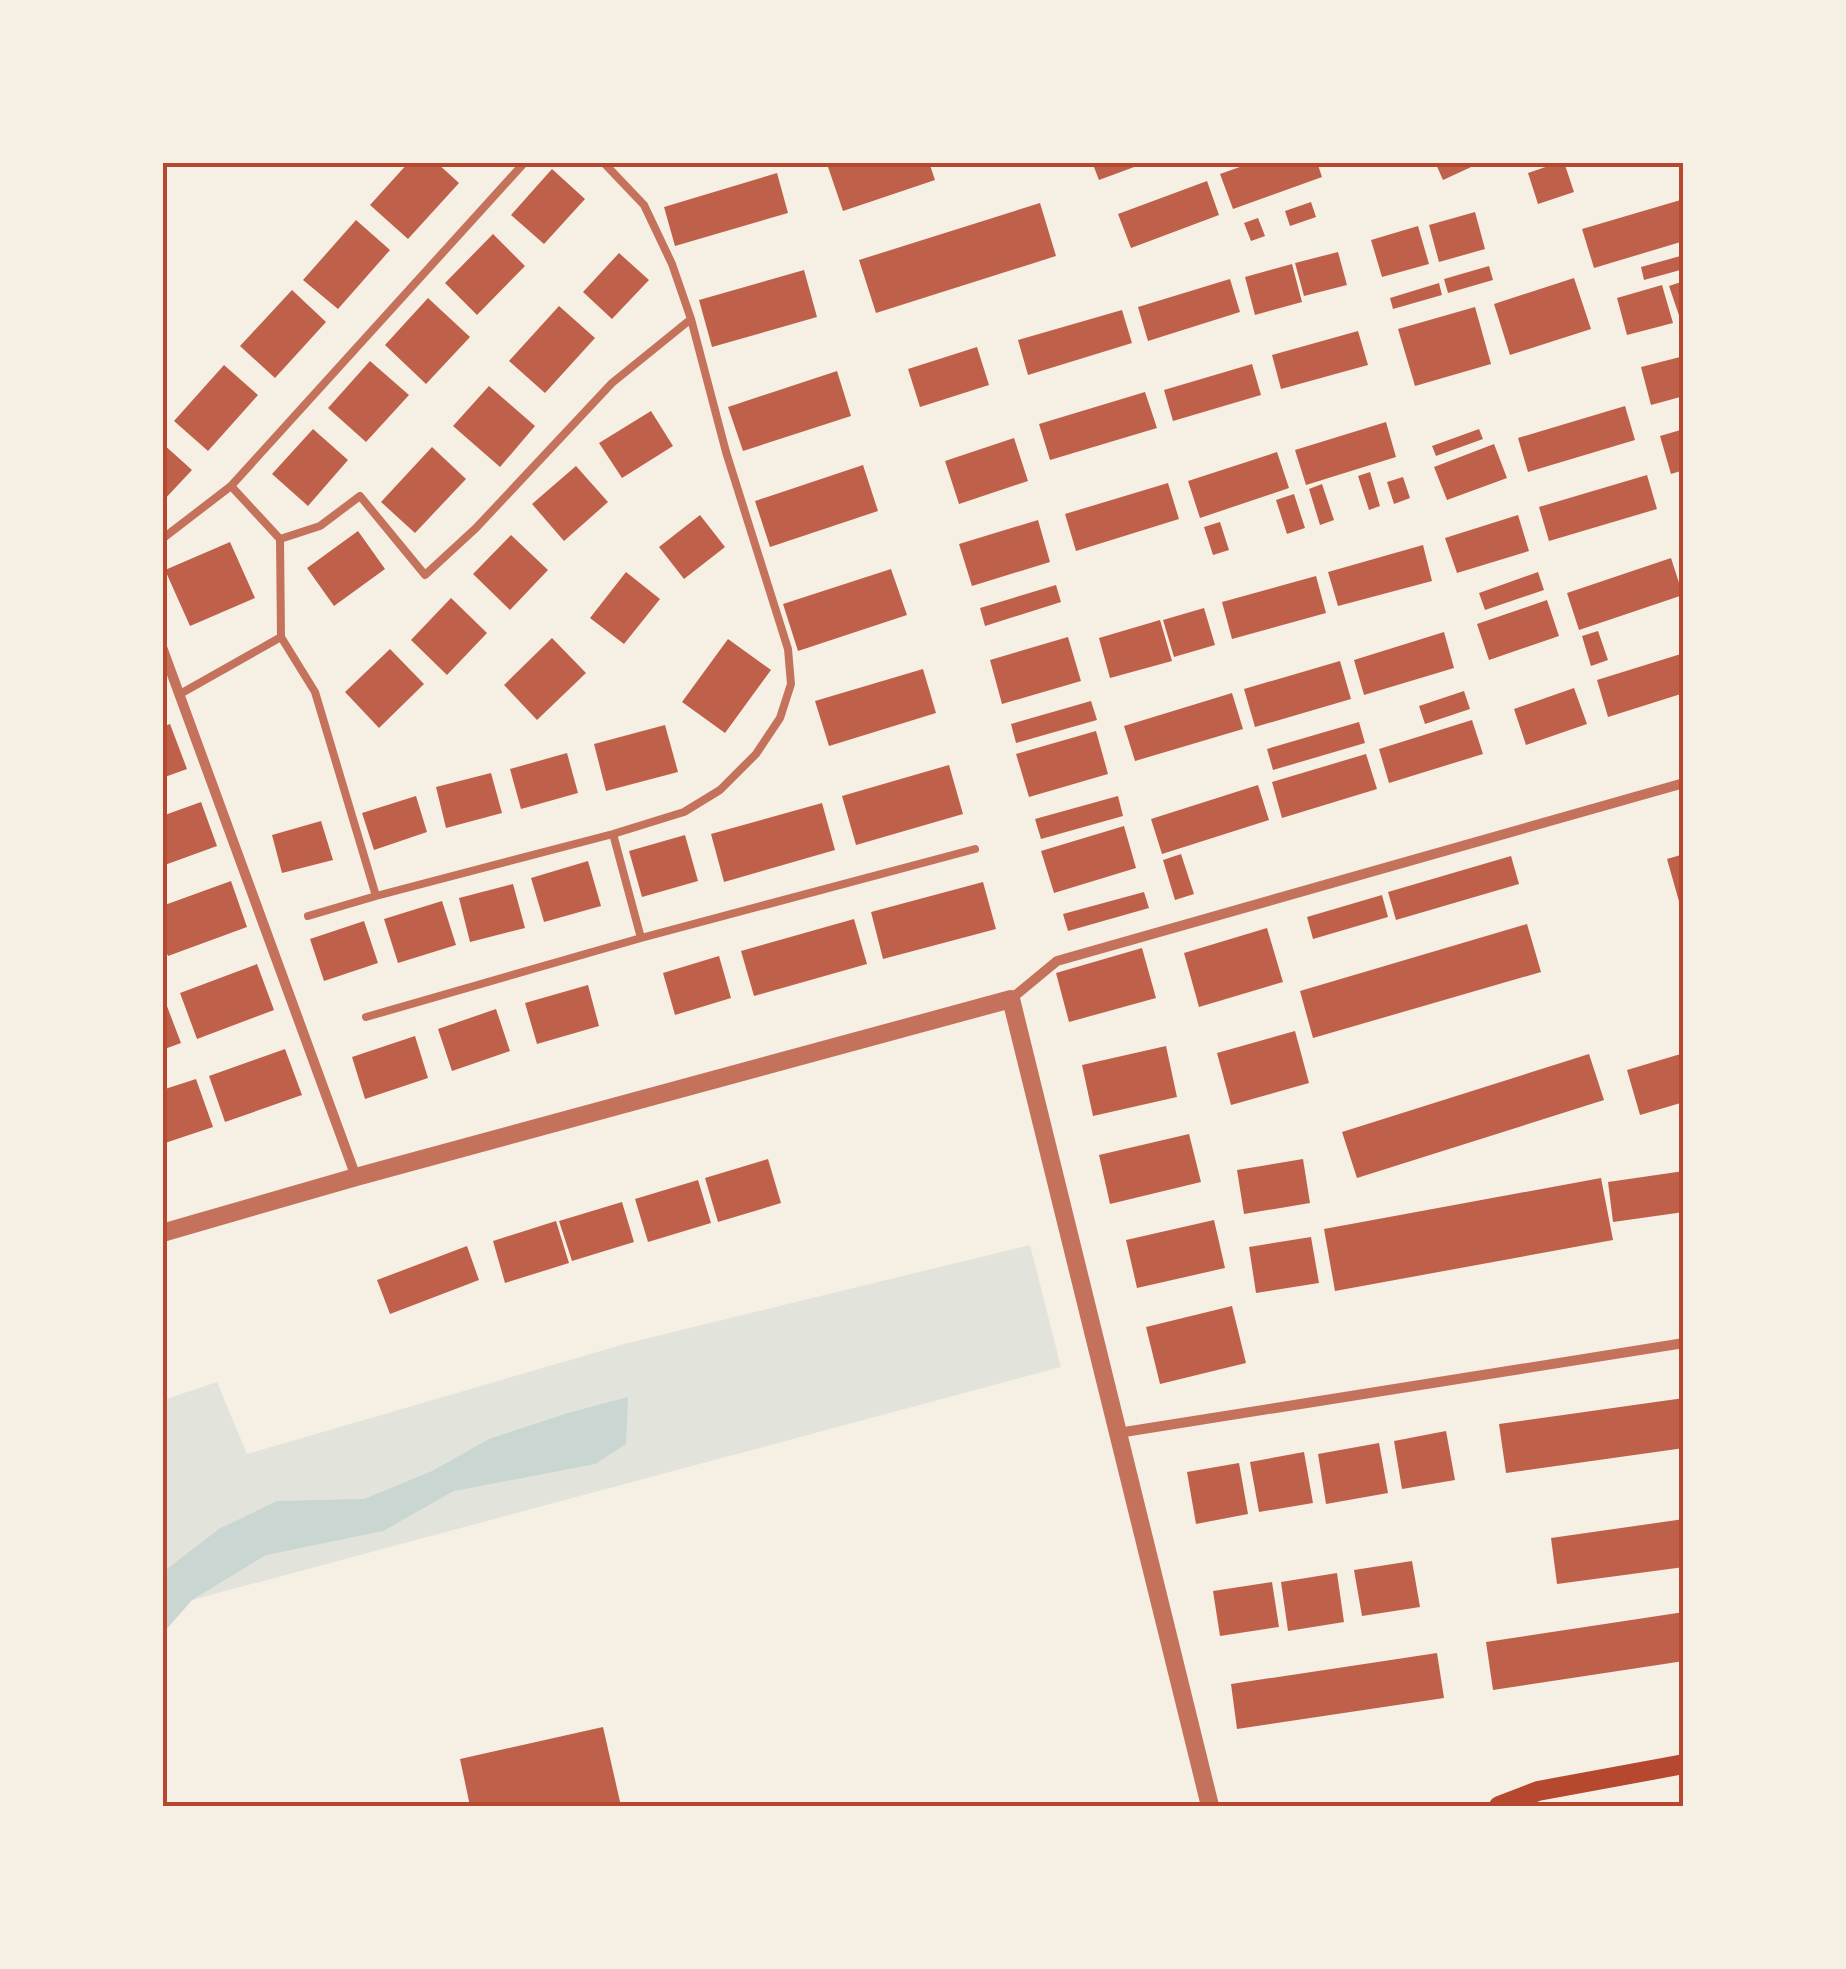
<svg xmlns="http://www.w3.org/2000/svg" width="1846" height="1969" viewBox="0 0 1846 1969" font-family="Signika,sans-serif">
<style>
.green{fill:#e2e4dc}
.water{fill:#c9d6d2}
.building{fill:#bf614a}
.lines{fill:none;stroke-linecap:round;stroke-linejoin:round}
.service{stroke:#c5725c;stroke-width:8}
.minor{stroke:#c5725c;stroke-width:10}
.tertiary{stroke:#c5725c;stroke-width:18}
.secondary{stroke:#b5482f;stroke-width:20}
.neatline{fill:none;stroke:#b5482f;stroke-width:4}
</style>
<rect width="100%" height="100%" fill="#f6efe4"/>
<path class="green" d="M1030 1245 1061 1367 192 1600 163 1633V1400L217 1382 247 1454 628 1343Z"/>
<path class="water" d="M628 1397 626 1444 595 1464 454 1491 383 1531 266 1555 192 1600 163 1633V1576L168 1568 219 1529 277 1501 364 1499 432 1471 489 1439 568 1413Z"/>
<path class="building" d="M409 162H436L459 183 408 239 370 205Z
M830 162H929L935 180 843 211 827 164Z
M1092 162H1145V163L1099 180Z
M1254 162H1317L1322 177 1233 209 1220 174Z
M1435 162H1482L1443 180Z
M1560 162H1564L1574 192 1538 204 1528 173Z
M552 169 585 199 544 244 511 215Z
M777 173 788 213 675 246 664 207Z
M1207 181 1219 215 1131 248 1118 214Z
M1684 199V241L1594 268 1582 229Z
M1311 202 1316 217 1290 226 1285 211Z
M1040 203 1056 256 876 313 859 260Z
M1475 212 1485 249 1439 262 1429 225Z
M1258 218 1265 236 1251 241 1244 223Z
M356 220 390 250 338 309 303 280Z
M1418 226 1429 264 1382 277 1371 240Z
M493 234 525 266 477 315 445 283Z
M1338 252 1347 285 1304 296 1295 263Z
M619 253 649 280 612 319 583 292Z
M1684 255V269L1644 280 1641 267Z
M1292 264 1302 302 1255 315 1245 277Z
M1489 266 1493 280 1448 293 1444 279Z
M804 270 817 317 712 347 699 300Z
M1574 278 1591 329 1510 355 1494 304Z
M1230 279 1240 312 1148 341 1138 307Z
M1684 281V327H1683L1669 286Z
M1439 283 1442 295 1393 309 1390 298Z
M1662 285 1673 323 1627 335 1617 298Z
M292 290 326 322 275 378 240 346Z
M428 298 470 337 426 384 385 345Z
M559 306 595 338 545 393 509 361Z
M1475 307 1491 364 1415 386 1398 329Z
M1122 310 1132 343 1028 375 1018 340Z
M1358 331 1368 365 1281 389 1272 355Z
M977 347 989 385 920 407 908 369Z
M1684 356V396L1651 405 1641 367Z
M370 361 409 395 366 442 328 408Z
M1252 364 1261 395 1173 421 1164 390Z
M224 365 258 395 208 451 174 421Z
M837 371 851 416 743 451 728 407Z
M489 386 535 426 500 467 453 426Z
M1145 392 1157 428 1050 460 1039 424Z
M1625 406 1635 440 1528 472 1518 438Z
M651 411 673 446 622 478 599 443Z
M1386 422 1396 457 1306 485 1295 450Z
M313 429 348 460 308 506 272 474Z
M1479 429 1483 439 1436 456 1432 446Z
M1684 429V470L1671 474 1660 436Z
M1014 438 1028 481 959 504 945 461Z
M162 443 192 470 162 502Z
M1494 444 1507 478 1447 500 1434 467Z
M432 447 466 479 415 533 381 502Z
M1277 452 1289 488 1200 518 1188 481Z
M863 465 878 511 770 547 755 501Z
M576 466 608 502 564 541 532 504Z
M1370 472 1380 506 1369 510 1358 476Z
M1647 475 1657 509 1549 541 1539 507Z
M1403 477 1410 498 1394 504 1387 482Z
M1168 483 1179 519 1076 551 1065 514Z
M1322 484 1334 520 1320 525 1309 489Z
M1294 494 1305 528 1287 534 1276 500Z
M700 515 725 547 684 579 659 547Z
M1518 515 1529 551 1457 573 1445 538Z
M1038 520 1050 562 972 586 959 544Z
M1220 522 1229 550 1213 555 1204 527Z
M358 531 385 569 334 606 307 568Z
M511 535 548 570 510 610 473 574Z
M230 542 255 598 190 626 165 570Z
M1423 545 1432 581 1338 606 1328 572Z
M1671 558 1683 595 1579 630 1567 593Z
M891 569 907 615 798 651 783 604Z
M626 572 660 599 624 644 590 618Z
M1538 572 1544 590 1485 610 1479 593Z
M1316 576 1326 613 1232 639 1222 602Z
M1056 585 1061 602 985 626 980 608Z
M451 598 487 633 447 675 411 640Z
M1547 600 1559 636 1489 660 1477 624Z
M1204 608 1215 645 1174 657 1163 620Z
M1160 620 1172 661 1110 678 1099 638Z
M1598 631 1608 660 1591 666 1582 636Z
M1444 632 1454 668 1364 695 1354 660Z
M1068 637 1081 681 1002 704 990 660Z
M552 638 586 673 537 720 504 685Z
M728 639 771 670 725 733 682 702Z
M390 649 424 684 379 728 345 692Z
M1684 653V693L1608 717 1597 680Z
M1340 661 1351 699 1255 727 1244 689Z
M923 669 936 713 829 746 815 701Z
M1574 688 1587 724 1526 745 1514 709Z
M1464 691 1470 709 1425 724 1419 706Z
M1232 693 1243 729 1135 761 1124 726Z
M1091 701 1097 720 1016 743 1011 724Z
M1472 720 1483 754 1389 783 1379 749Z
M1359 722 1365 743 1273 770 1267 749Z
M170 724 187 769 162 778V727Z
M665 725 678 772 606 791 594 744Z
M1096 731 1108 774 1029 797 1016 754Z
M567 753 578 793 521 809 510 769Z
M1366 754 1377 789 1282 818 1272 782Z
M949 765 963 814 856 845 842 796Z
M491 773 502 813 446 828 436 787Z
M1258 785 1269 820 1162 854 1151 819Z
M416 796 427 832 374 850 362 813Z
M1118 796 1123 816 1041 839 1035 819Z
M201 802 217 846 162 866V816Z
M822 803 835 850 724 882 711 834Z
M321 821 333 860 282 873 272 835Z
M1124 826 1136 868 1054 893 1041 851Z
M685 835 698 881 642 897 629 851Z
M1181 854 1194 894 1175 900 1163 860Z
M1684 854V912H1682L1667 859Z
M1511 856 1519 884 1396 920 1388 892Z
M588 861 601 906 544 922 531 878Z
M231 881 247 927 168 956 162 942V906Z
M983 882 996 929 883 959 871 912Z
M513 884 525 928 470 942 459 898Z
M1144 892 1149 908 1068 931 1063 914Z
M1382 895 1388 917 1313 939 1307 917Z
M442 901 456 945 398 963 384 919Z
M854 919 867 964 754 996 741 951Z
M364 921 378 963 324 981 310 939Z
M1527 924 1541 972 1313 1038 1300 991Z
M1267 928 1283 982 1199 1007 1184 953Z
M1142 948 1156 998 1069 1022 1056 973Z
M719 956 731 998 675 1015 663 973Z
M257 964 274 1010 197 1039 180 993Z
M588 985 599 1026 537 1044 525 1003Z
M162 993 181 1043 162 1050Z
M496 1009 510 1051 452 1071 438 1029Z
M1295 1031 1309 1083 1231 1105 1217 1053Z
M415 1036 428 1078 365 1099 352 1057Z
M1166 1046 1177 1097 1093 1116 1082 1065Z
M285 1049 302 1095 225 1122 209 1076Z
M1684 1053V1102L1640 1115 1627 1070Z
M1589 1054 1604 1100 1357 1178 1342 1132Z
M196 1079 213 1127 162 1144V1090Z
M1189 1134 1201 1182 1110 1204 1099 1155Z
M768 1159 781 1203 718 1222 705 1178Z
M1303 1159 1310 1203 1244 1214 1237 1170Z
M1684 1171V1212L1613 1222 1608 1182Z
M1601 1178 1613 1240 1335 1291 1324 1229Z
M698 1180 711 1223 648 1242 635 1199Z
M622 1202 634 1242 572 1261 559 1221Z
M1214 1220 1225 1268 1137 1288 1126 1240Z
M556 1221 569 1263 505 1283 493 1241Z
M1311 1237 1319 1283 1256 1293 1249 1247Z
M467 1246 479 1280 390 1314 377 1280Z
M1232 1306 1246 1363 1160 1384 1146 1327Z
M1684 1398V1448L1506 1473 1499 1424Z
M1446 1431 1455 1480 1402 1489 1394 1441Z
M1379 1443 1388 1493 1326 1504 1318 1454Z
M1304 1452 1313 1503 1259 1512 1250 1462Z
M1239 1463 1248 1514 1196 1524 1187 1472Z
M1684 1519V1567L1557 1584 1551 1538Z
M1412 1561 1420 1607 1362 1616 1354 1570Z
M1337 1573 1344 1622 1288 1631 1281 1582Z
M1272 1582 1279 1627 1220 1636 1213 1591Z
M1684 1612V1661L1493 1690 1486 1642Z
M1437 1653 1444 1698 1237 1729 1231 1684Z
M603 1727 621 1806H470L460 1759Z"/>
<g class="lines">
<path class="service" d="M231 486 280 539 320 526 360 496 425 575 476 528 612 383 691 319
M162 539 231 486 525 162
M280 539 281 637 315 692 376 896 308 916
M180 694 281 637
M613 834 641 938
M376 896 613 834 684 812 720 790 756 754 780 718 791 684 788 649 726 452 691 319 672 264 644 205 603 162
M366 1017 641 938 975 849"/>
<path class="minor" d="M162 647 356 1177
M1011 999 1057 961 1684 783
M1118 1433 1684 1343"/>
<path class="tertiary" d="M162 1233 356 1177 1011 999 1210 1806"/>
<path class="secondary" d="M1499 1806 1538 1791 1684 1764"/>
</g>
<rect width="1846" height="1969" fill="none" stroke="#f6efe4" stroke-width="330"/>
<rect x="165" y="165" width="1516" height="1639" class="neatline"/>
</svg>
